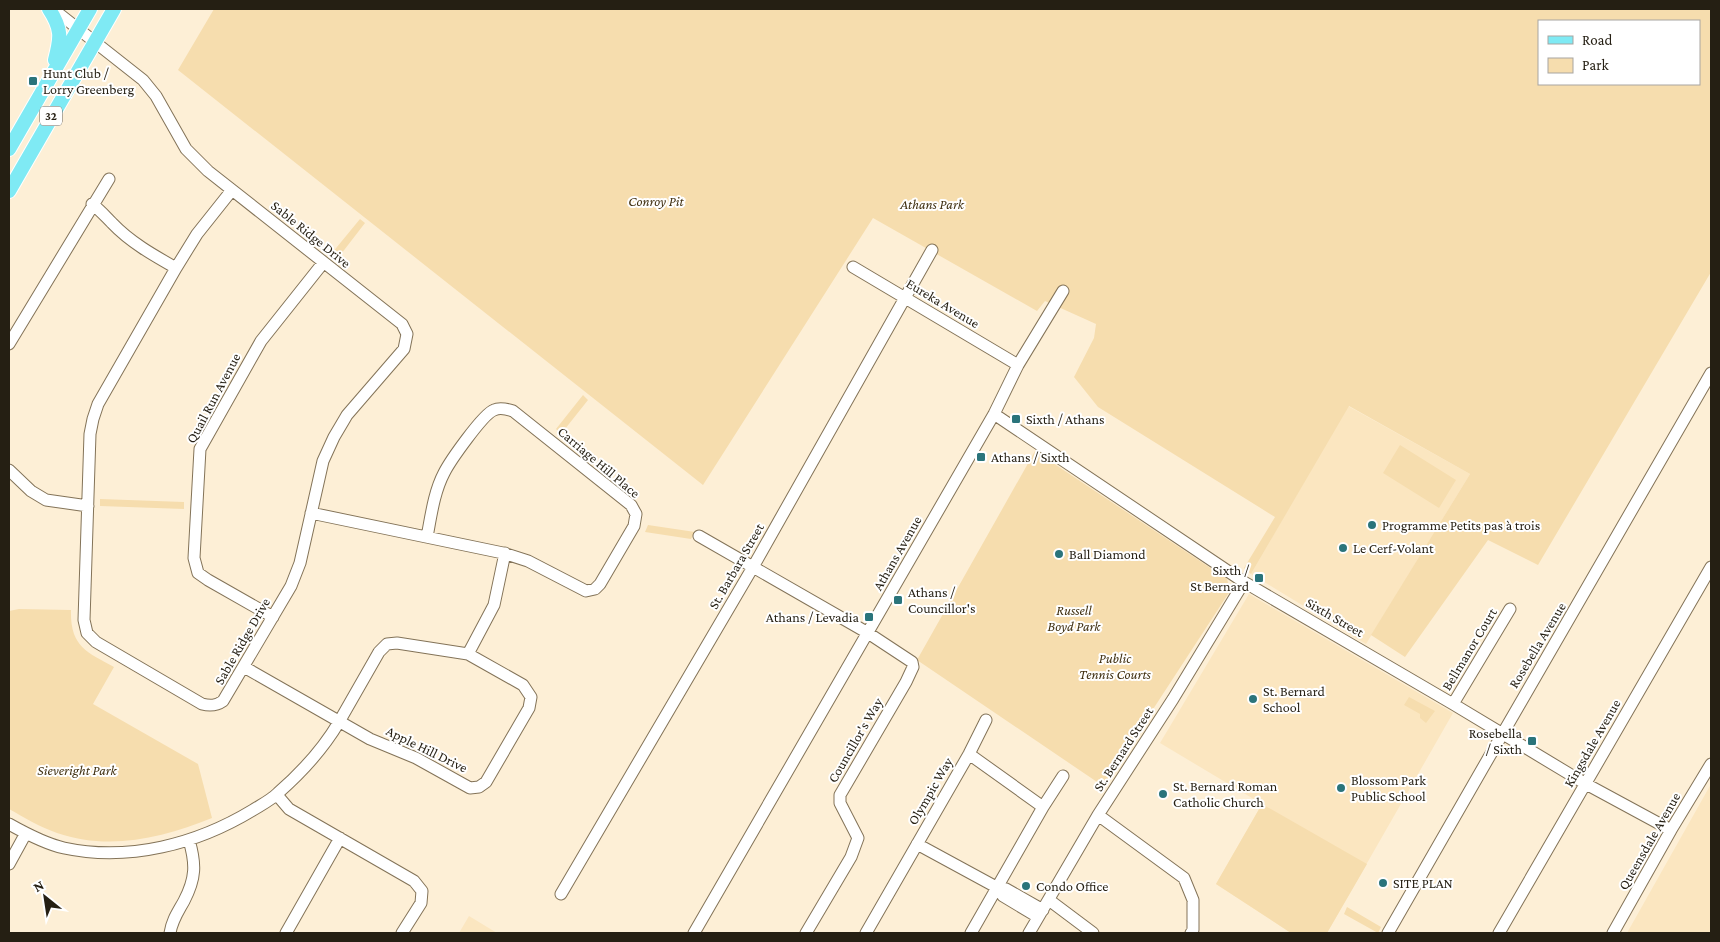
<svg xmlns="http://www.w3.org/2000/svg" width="1720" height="942" viewBox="0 0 1720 942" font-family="'Crimson Pro',serif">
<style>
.built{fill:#fbe6c0}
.green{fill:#f6ddae;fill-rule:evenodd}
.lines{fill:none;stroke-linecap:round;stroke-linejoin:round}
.minor-casing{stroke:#837358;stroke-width:13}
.major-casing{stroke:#fff;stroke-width:16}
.minor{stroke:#fff;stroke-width:11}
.major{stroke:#7feaf4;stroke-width:14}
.poi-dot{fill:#2a747b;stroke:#fff;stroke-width:2}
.labels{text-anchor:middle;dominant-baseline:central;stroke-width:4;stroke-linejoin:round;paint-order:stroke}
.shield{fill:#fff;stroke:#66625a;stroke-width:1}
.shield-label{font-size:12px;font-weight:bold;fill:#251f13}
.poi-label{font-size:14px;fill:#251f13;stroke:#fff;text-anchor:start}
.park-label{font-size:14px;font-style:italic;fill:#403011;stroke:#fff}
.street-label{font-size:14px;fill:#251f13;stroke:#fff}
</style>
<rect width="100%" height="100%" fill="#fdefd6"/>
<path class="built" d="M1348 406 1470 474 1366 644 1251 574Z
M1249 594 1453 713 1327 933H1291L1216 884 1262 804 1160 743Z
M1711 784V933H1627Z
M469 916 497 933H459Z"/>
<path class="green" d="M214 9H1711V272L1538 565 1488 540 1405 657 1371 635 1470 474 1349 406 1251 574 1244 568 1275 517 1098 407 1074 377 1094 338 1096 324 1045 301 1037 311 873 218 703 485 178 70ZM1539 21H1699V84H1539Z
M360 219 365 223 338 258 332 253Z
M583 395 588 400 561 434 556 429Z
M1400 445 1456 480 1439 508 1383 473Z
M1035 451 1227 579 1229 586 1232 588 1103 786 917 660Z
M100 499 184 502V509L100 506Z
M648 525 695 532 691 539 645 532Z
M19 609 71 610C70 646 86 652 114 667L93 704 198 764 212 818C163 838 109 851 57 833 40 827 25 818 9 809V611Z
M1409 697 1435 711 1426 723 1420 718V714L1404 705Z
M1262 804 1367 864 1327 933H1291L1216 884Z
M1347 907 1381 927 1378 933 1344 914Z"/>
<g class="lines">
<defs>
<path id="minor" d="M53 9 143 80 156 96 186 149 208 171 402 324 407 334 404 349 347 415 334 437 323 461 300 563 291 586 223 701C216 706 210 706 202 704L96 642 87 633 84 620 90 434 93 419 98 404 176 268 197 234 232 190
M92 204C100 210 105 216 112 223 130 242 153 255 176 268
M853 267 1018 365
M9 344 109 179
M994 414 1244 582 1453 704 1586 784 1671 830
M9 470 31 491 46 500 88 506
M311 513 503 553 528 561 586 591 595 589 600 584 634 526 636 514 631 505 513 411C507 409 500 407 494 410 483 414 450 461 444 473 434 492 431 516 427 537
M699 536 868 633 912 662 913 667 906 682 840 795V803L858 838 851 857 806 933
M273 617 208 580 198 573 194 558 200 449 261 341 323 263
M468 654 494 605 505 553
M1453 704 1510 609
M969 754 1043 807
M277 795 289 809 414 881 422 891 421 903 402 933
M1098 815 1184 878 1193 900V930L1191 933
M9 824C25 833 46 844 64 848 129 862 197 844 253 810 261 805 271 800 278 793 302 772 323 749 339 722L379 652 387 644 397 643 468 654 523 685 531 697 529 708 486 782 479 787 470 788 416 758 370 739 244 667
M917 844 998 888
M9 864 26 833
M561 894 753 567 932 250
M1049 900 1093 933
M1038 917 1003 896 998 888 1006 889 1043 910
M170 933C172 920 178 912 184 901 196 878 196 864 189 840
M286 933 340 838
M694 933 994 414 1018 365 1063 291
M866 933 969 754 986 720
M971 933 1043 807 1063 776
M1029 933 1098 815 1173 699 1244 582
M1388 933C1495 746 1603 560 1711 373
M1499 933 1711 567
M1613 933 1671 830 1711 764"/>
<path id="major" d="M49 9C62 29 61 37 55 60
M9 149 90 9
M9 191 114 9"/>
</defs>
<use href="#minor" class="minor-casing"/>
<use href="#major" class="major-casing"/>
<use href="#minor" class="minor"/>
<use href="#major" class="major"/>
</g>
<g class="poi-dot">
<rect x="28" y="76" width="10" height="10" rx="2.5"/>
<rect x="1011" y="414" width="10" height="10" rx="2.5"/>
<rect x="976" y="452" width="10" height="10" rx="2.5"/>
<circle cx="1372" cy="525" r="5"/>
<circle cx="1343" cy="548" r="5"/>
<circle cx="1059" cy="554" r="5"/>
<rect x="1254" y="573" width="10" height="10" rx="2.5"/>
<rect x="893" y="595" width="10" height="10" rx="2.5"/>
<rect x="864" y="612" width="10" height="10" rx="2.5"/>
<circle cx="1253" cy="699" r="5"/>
<rect x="1527" y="736" width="10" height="10" rx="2.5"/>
<circle cx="1341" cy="788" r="5"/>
<circle cx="1163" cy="794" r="5"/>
<circle cx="1383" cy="883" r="5"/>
<circle cx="1026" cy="886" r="5"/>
</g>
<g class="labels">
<rect class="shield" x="40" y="106.5" width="22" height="19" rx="4"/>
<g class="shield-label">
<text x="51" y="116">32</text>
</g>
<g class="poi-label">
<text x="43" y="73">Hunt Club /<tspan x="43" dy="16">Lorry Greenberg</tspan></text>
<text x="1026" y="419">Sixth / Athans</text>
<text x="991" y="457">Athans / Sixth</text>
<text x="1382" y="525">Programme Petits pas à trois</text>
<text x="1353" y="548">Le Cerf-Volant</text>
<text x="1069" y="554">Ball Diamond</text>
<text x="1249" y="570" text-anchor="end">Sixth /<tspan x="1249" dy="16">St Bernard</tspan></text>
<text x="908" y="592">Athans /<tspan x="908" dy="16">Councillor's</tspan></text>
<text x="859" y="617" text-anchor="end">Athans / Levadia</text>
<text x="1263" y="691">St. Bernard<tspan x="1263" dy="16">School</tspan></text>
<text x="1522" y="733" text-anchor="end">Rosebella<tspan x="1522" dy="16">/ Sixth</tspan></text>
<text x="1351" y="780">Blossom Park<tspan x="1351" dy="16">Public School</tspan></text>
<text x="1173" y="786">St. Bernard Roman<tspan x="1173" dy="16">Catholic Church</tspan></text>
<text x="1393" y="883">SITE PLAN</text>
<text x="1036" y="886">Condo Office</text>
</g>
<g class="park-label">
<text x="656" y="201">Conroy Pit</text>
<text x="932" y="204">Athans Park</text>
<text x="1074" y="610">Russell<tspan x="1074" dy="16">Boyd Park</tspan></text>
<text x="1115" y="658">Public<tspan x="1115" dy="16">Tennis Courts</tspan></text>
<text x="77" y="770">Sieveright Park</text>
</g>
<g class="street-label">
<text transform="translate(311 234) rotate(39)">Sable Ridge Drive</text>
<text transform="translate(943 303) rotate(31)">Eureka Avenue</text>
<text transform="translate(213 398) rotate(-62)">Quail Run Avenue</text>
<text transform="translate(599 462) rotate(40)">Carriage Hill Place</text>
<text transform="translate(897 553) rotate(-60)">Athans Avenue</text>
<text transform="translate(736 566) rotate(-60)">St. Barbara Street</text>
<text transform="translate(1335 617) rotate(30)">Sixth Street</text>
<text transform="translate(242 641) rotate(-60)">Sable Ridge Drive</text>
<text transform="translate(1537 645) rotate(-59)">Rosebella Avenue</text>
<text transform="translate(1469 649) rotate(-59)">Bellmanor Court</text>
<text transform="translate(855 740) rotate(-60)">Councillor's Way</text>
<text transform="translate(1592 743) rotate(-60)">Kingsdale Avenue</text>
<text transform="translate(427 749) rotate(26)">Apple Hill Drive</text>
<text transform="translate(1123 749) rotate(-57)">St. Bernard Street</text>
<text transform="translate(930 791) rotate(-60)">Olympic Way</text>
<text transform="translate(1649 841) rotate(-60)">Queensdale Avenue</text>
</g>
</g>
<rect width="1720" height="942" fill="none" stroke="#251f13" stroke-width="20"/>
<rect x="1538" y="20" width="162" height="65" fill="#ffffff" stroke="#a8a5a1"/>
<rect x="1548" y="36" width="25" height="8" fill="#7feaf4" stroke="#a8a5a1"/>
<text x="1582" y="45" font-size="15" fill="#251f13">Road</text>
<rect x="1548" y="58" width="25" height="15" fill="#f6ddae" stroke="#a8a5a1"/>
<text x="1582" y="70" font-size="15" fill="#251f13">Park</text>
<g transform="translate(45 897) rotate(330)" stroke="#ffffff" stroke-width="4" paint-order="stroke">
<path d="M0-4L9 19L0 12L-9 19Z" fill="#251f13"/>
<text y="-8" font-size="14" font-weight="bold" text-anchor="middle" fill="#251f13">N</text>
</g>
</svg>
